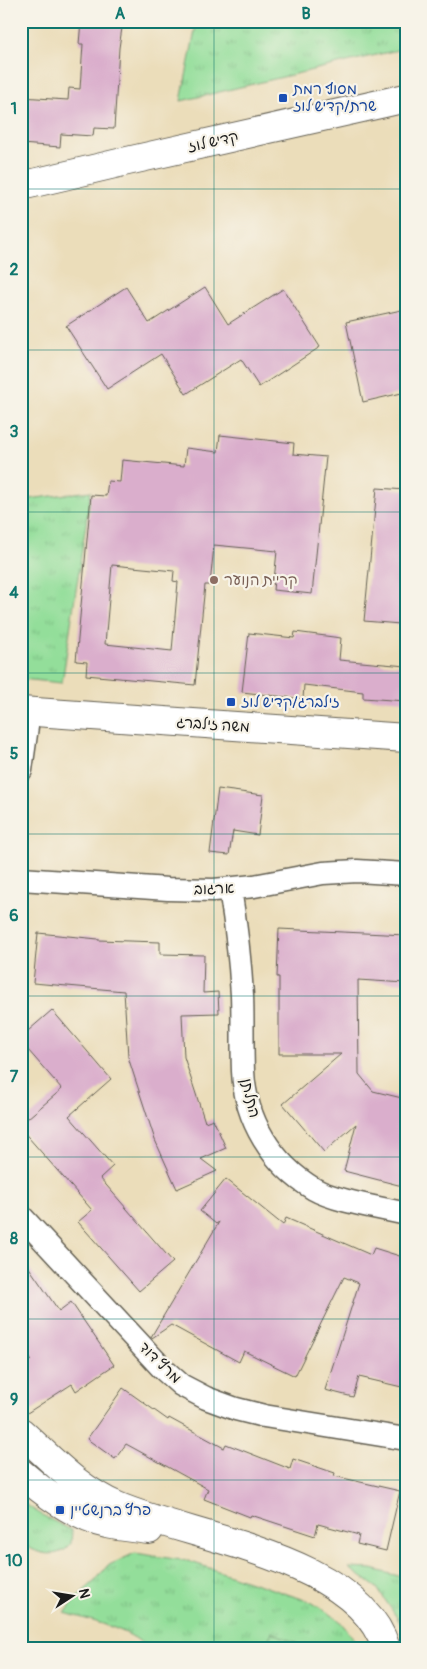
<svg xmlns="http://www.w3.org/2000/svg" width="427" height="1669" viewBox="0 0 427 1669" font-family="Pangolin,'Playpen Sans Hebrew',sans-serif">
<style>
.grass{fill:url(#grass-tufts);stroke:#587d5b}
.pitch{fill:#93de9a;stroke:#587d5b}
.building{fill:#daaecc;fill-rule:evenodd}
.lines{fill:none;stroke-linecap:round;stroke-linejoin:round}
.minor-casing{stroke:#646053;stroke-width:25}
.tertiary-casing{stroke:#646053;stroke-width:30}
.minor{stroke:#fff;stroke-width:22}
.tertiary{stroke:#fff;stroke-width:28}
.grid{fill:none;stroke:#0f766e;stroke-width:1;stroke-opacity:0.55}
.transit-dot{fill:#1a4fb4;stroke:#f7f3e8;stroke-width:2}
.education-dot{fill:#8d6e63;stroke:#f7f3e8;stroke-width:2}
.labels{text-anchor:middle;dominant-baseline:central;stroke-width:4.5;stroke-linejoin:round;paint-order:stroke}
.transit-label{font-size:15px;fill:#164399;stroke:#f7f3e8;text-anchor:start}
.street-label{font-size:15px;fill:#1c1c1c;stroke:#f7f3e8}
.education-label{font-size:15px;fill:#785e54;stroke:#f7f3e8;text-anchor:start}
.neatline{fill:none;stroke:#0f766e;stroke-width:2}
.grid-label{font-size:16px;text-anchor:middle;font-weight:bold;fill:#0f766e}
</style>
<defs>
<pattern id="grass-tufts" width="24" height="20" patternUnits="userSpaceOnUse" patternTransform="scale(1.25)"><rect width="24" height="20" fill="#93de9a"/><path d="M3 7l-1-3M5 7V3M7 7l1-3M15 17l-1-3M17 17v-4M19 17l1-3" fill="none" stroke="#7ebe84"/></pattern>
</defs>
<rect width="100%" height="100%" fill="#f7f3e8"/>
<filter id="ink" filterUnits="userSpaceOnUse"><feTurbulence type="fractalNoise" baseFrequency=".02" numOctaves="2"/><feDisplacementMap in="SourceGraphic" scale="10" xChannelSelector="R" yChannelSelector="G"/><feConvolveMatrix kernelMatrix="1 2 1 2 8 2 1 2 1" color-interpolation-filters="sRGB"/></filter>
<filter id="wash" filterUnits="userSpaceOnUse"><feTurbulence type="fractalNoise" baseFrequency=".0096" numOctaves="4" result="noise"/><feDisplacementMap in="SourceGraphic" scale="20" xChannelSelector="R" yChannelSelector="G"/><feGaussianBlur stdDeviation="1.12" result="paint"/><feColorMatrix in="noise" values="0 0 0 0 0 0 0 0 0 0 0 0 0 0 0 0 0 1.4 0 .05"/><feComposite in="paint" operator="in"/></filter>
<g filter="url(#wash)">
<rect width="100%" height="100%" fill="#ebddba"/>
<path class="grass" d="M197 21H406V48L181 101Z
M91 491 62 683 21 679V500Z
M21 1501C37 1513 54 1522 72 1530L71 1543C69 1546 66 1550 62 1551 49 1558 32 1551 21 1542Z
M135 1553 188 1561 311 1602 338 1619 356 1641 358 1648H147C131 1629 88 1620 65 1613L78 1596 96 1580 107 1566Z
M349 1568 372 1569 406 1578V1635L398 1619 377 1588Z"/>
<path class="pitch" d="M272 1632 302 1646 301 1648H264Z"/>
<g id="blocks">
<path class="building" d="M81 21H123L119 48 114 129 94 128 93 136 61 134 60 147 21 144V97L68 100 69 88 80 89 83 44H79Z
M126 287 149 323 205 287 228 324 283 289 320 347 259 387 241 359 186 394 161 354 107 389 66 326Z
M406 309V392L363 402 346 322Z
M220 435 294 443 293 454 326 457 312 594 273 590 277 551 214 545 210 585H205L195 685 86 675 87 662 76 661 91 495 106 496 108 481 120 482 122 460 184 466 186 448 218 452ZM112 565 174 571 173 581 178 582 172 651 105 644Z
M377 488 406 490V584L400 624 364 621Z
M295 632 341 638 339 660 406 666V701L363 698V692L304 685 303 699 242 692 249 633 294 638Z
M218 789 263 795 258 835 233 831 229 855 210 853Z
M279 929 406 935V983L358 980 359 1074 373 1091 406 1099V1187L344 1171 356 1124 324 1152 283 1104 341 1054H279V977H277Z
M38 933 98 939V940L160 942V954L204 955 203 993 218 992 219 1013 182 1014 184 1057 205 1122 213 1119 226 1148 201 1159 217 1171 177 1189 155 1140 128 1057 124 991 33 983Z
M52 1010 111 1079 69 1116 113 1166 100 1178 173 1262 139 1291 78 1222 92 1210 21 1129V1124L62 1089 21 1042V1037Z
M226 1179 283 1225 286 1218 371 1255 374 1248 406 1258V1388L359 1377 353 1397 325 1390 359 1283 344 1277 295 1376 244 1351 239 1362 171 1325 152 1338 151 1337 219 1222 216 1224 200 1211Z
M21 1256 59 1311 71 1302 114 1365 76 1391 72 1384 21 1417V1367L31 1360 21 1345Z
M123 1388 168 1420 169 1418 224 1448 226 1444 290 1469 293 1459 335 1473 334 1476 400 1491 386 1551 357 1544 359 1535 318 1524 315 1536 251 1515 250 1517 204 1499 208 1489 126 1444 115 1459 87 1439Z"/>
</g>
</g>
<g filter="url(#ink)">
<use href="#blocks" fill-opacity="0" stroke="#646053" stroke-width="1"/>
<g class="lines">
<defs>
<path id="minor" d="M21 770 29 712
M21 879 168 889 214 890 254 886 323 873 357 871 406 874
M230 889C236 925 240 959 242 995 243 1020 242 1045 243 1071 245 1120 272 1164 314 1189 335 1201 381 1208 406 1214
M21 1216 162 1368 181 1385 206 1398 236 1409 264 1416 406 1439"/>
<path id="tertiary" d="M21 186 123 162 406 98
M21 711 406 738
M21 1432C51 1459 79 1490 117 1506 194 1539 358 1557 386 1648
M21 1473C44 1493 76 1518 107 1524 120 1527 135 1528 149 1530"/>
</defs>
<use href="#minor" class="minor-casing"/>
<use href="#tertiary" class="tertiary-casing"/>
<use href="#minor" class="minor"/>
<use href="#tertiary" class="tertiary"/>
</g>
</g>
<path class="grid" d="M214 21V1648M21 189H406M21 350H406M21 512H406M21 673H406M21 834H406M21 996H406M21 1157H406M21 1319H406M21 1480H406"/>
<g class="transit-dot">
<rect x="278" y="93" width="10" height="10" rx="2.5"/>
<rect x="226" y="697" width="10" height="10" rx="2.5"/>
<rect x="55" y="1505" width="10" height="10" rx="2.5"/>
</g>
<circle class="education-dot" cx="214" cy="580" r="5"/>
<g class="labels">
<g class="transit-label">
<text x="293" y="89">מסוף רמת<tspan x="293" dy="17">שרת/קדיש לוז</tspan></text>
<text x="241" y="702">זילברג/קדיש לוז</text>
<text x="70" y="1510">פרץ ברנשטיין</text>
</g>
<g class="street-label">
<text transform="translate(213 142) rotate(-13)">קדיש לוז</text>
<text transform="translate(213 725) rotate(4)">משה זילברג</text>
<text transform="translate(214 889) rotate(-2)">ארגוב</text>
<text transform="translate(250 1098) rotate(77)">התלתן</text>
<text transform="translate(160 1363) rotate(44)">מרץ דוד</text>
</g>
<g class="education-label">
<text x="224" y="580">קריית הנוער</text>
</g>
</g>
<rect width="427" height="1669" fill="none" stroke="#f7f3e8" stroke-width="55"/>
<g transform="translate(72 1596) rotate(78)" stroke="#f7f3e8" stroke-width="4" paint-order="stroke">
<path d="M0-4L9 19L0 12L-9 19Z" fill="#1c1c1c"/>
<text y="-8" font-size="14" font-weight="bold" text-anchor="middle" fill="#1c1c1c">N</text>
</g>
<rect x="28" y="28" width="372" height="1614" class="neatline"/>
<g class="grid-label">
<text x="120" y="19">A</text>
<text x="306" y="19">B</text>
<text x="14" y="114">1</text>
<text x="14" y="275">2</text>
<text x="14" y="437">3</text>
<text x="14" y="598">4</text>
<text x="14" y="759">5</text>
<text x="14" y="921">6</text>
<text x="14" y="1082">7</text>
<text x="14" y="1244">8</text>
<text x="14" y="1405">9</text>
<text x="14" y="1566">10</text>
</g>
</svg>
